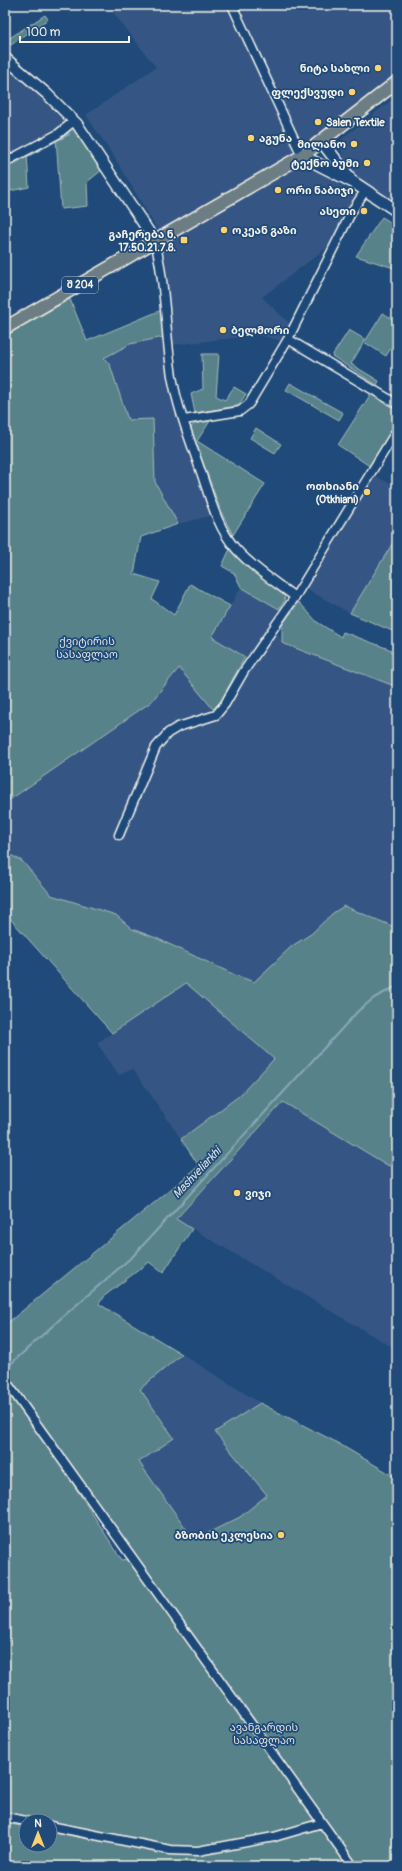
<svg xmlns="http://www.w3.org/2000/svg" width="402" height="1871" viewBox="0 0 402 1871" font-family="Pangolin,'Noto Sans Georgian',sans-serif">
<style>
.built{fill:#365784}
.green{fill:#598289;stroke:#a6bab8}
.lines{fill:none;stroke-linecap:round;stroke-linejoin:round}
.stream{stroke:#89a7bc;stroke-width:2}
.minor-casing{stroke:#f4f1e8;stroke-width:11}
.tertiary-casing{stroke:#f4f1e8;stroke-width:13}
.secondary-casing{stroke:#f4f1e8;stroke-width:14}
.primary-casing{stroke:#f4f1e8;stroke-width:15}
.minor{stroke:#1f4a7a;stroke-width:8}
.tertiary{stroke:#1f4a7a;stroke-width:10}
.secondary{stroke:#1f4a7a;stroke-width:11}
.primary{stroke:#6c7e84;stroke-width:12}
.poi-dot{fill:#ffd166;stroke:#1f4a7a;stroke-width:1.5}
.labels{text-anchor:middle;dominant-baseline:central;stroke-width:3.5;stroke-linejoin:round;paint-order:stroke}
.shield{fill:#1f4a7a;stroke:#b4bfc7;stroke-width:1}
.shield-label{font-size:10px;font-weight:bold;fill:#f4f1e8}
.poi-label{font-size:11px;font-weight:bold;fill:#f4f1e8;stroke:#1f4a7a;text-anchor:end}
.park-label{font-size:11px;fill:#dde0da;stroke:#1f4a7a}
.water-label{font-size:12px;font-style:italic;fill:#d9dedd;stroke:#1f4a7a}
</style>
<rect width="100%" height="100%" fill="#1f4a7a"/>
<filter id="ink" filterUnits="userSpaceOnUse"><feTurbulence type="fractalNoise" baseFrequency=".025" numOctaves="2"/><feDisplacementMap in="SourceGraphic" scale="8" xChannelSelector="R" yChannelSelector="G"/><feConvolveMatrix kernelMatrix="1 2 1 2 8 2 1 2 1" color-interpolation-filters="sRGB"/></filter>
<g filter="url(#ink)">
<path class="built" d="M107 5H397V73L304 148 159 232 113 155 86 115 156 67Z
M5 65 64 113 69 121 55 132 5 158Z
M397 96V202L362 181 346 164 339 143 344 137Z
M303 168 318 172 356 194 333 243 262 297 290 324 282 341 246 332 241 337 172 345 164 251 170 237 288 170Z
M164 337 168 378 178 414 214 515 178 524 155 482 153 420H128L110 365 104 358 130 344Z
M375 476 397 487V536L350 613 306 589Z
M241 587 279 609 273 619 282 643 397 687V928L365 914 333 913 311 934 292 946 254 982 235 975 156 938 132 929 116 915 51 895 22 861 5 852V803L150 702 180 667 213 709 220 702 245 657 212 637Z
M186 983 275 1059 239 1096 181 1139 133 1069 119 1075 97 1043Z
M283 1102 397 1170V1350L176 1219Z
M182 1354 260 1403 215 1432 267 1495 240 1517 194 1540 139 1462 174 1438 139 1389Z"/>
<path class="green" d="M45 15 48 19 11 45 5 41Z
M73 128 102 170 87 182 88 206 61 209 56 137Z
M27 153 29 187 5 192V163Z
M382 217 397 226V269L356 256Z
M70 299 87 341 164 309V337L130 344 104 358 110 365 128 420 153 419 155 482 178 524 141 537 134 574 160 582 152 599 174 615 190 584 230 606 212 637 245 657 220 702 213 709 179 668 151 702 5 803V336Z
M383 313 397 322V338L386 356 364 342 351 364 379 381 377 385 332 356 349 330 366 340Z
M202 354H219L216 396 225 400 234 387 246 394 238 406 195 413 191 394 203 389Z
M290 383 343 413 339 420 286 390Z
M372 392 397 408V423L371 467 338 445Z
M198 421H210L197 441 265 484 233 535 222 514 191 430V427Z
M256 428 281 444 275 453 250 438Z
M397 536V633L350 613Z
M230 549 248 567 284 593 285 600 279 609 241 587 234 573 222 566Z
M299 602 317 622 341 637 343 632 397 652V687L282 643V625Z
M5 852 22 861 51 895 116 915 132 929 156 938 235 975 254 982 292 946 311 934 333 913 344 906 397 928V1154L389 1166 283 1102 176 1219 192 1229 163 1273 149 1262 103 1297 99 1304 182 1354 140 1389 174 1438 139 1462 194 1540 240 1517 267 1495 215 1432 260 1403 334 1441 397 1478V1866H5V1823L26 1827V1845H50V1831L92 1840 95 1830 5 1813V1388L68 1476 122 1560 136 1558 5 1372V1325L199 1166 181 1139 239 1096 274 1059 186 983 112 1033 5 913Z"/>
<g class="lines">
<path class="stream" d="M5 168 69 134
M5 1369 59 1320 133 1256 358 1011 374 998 397 986"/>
<defs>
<path id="minor" d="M232 5 302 156
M5 162 58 134 74 121
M155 241C166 286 165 331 172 376 178 411 192 445 203 478 211 502 219 530 236 549 253 568 275 582 295 597
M288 339 397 404
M184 420 240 411 249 404 288 339 352 211 365 191
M119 835 156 747 168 733 178 727 216 715 225 704 244 671 295 597 397 430
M5 1380 353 1866
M5 1817 26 1821
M50 1826 170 1850 198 1851 274 1837 322 1823"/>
<path id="tertiary" d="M5 58 47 94 77 124 155 241"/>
<path id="secondary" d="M322 142 349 177
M302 156 353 182 397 211"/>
<path id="primary" d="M5 328 302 156 397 82"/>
</defs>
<use href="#minor" class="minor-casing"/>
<use href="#tertiary" class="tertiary-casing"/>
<use href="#secondary" class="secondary-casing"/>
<use href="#primary" class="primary-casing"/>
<use href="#minor" class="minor"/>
<use href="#tertiary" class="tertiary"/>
<use href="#secondary" class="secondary"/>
<use href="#primary" class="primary"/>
</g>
</g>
<g class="poi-dot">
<circle cx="378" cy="68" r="4"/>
<circle cx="352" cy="92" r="4"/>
<circle cx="318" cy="122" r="4"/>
<circle cx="251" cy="138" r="4"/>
<circle cx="354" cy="144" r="4"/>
<circle cx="367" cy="163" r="4"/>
<circle cx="278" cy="190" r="4"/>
<circle cx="364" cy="211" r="4"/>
<circle cx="224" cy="230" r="4"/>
<rect x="180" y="236" width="8" height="8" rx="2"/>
<circle cx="223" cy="330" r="4"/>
<circle cx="367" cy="492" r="4"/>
<circle cx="237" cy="1193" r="4"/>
<circle cx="281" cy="1535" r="4"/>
</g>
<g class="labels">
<rect class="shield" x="62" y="277" width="36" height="16" rx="3"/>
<g class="shield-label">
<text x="80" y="285">შ 204</text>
</g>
<g class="poi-label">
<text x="370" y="68">ნიტა სახლი</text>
<text x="344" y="92">ფლექსვუდი</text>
<text x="326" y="122" text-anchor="start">Salen Textile</text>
<text x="259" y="138" text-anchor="start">აგუნა</text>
<text x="346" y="144">მილანო</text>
<text x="359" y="163">ტექნო ბუმი</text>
<text x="286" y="190" text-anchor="start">ორი ნაბიჯი</text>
<text x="356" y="211">ასეთი</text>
<text x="232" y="230" text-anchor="start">ოკეან გაზი</text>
<text x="176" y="234">გაჩერება ნ.<tspan x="176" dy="13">17.50.21.7.8.</tspan></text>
<text x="231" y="330" text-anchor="start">ბელმორი</text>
<text x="359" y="486">ოთხიანი<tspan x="359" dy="13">(Otkhiani)</tspan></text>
<text x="245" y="1193" text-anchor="start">ვიჯი</text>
<text x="273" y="1535">ბზობის ეკლესია</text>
</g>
<g class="park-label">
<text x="87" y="641">ქვიტირის<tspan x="87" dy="13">სასაფლაო</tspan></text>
<text x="264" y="1727">ავანგარდის<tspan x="264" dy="13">სასაფლაო</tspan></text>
</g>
<g class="water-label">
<text transform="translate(197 1173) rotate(-47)">Mashveliarkhi</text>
</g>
</g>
<rect width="402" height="1871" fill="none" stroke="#1f4a7a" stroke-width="20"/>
<rect x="10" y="10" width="382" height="1851" fill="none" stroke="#f4f1e8" stroke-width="1.5" filter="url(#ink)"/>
<g transform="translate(38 1833)"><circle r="19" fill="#1f4a7a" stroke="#748da6"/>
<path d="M0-3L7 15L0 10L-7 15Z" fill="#ffd166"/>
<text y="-6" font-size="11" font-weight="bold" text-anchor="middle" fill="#f4f1e8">N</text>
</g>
<path d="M20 36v6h109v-6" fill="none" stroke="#f4f1e8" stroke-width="2"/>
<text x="26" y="36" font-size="12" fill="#f4f1e8" stroke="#1f4a7a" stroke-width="3" paint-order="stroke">100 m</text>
</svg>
